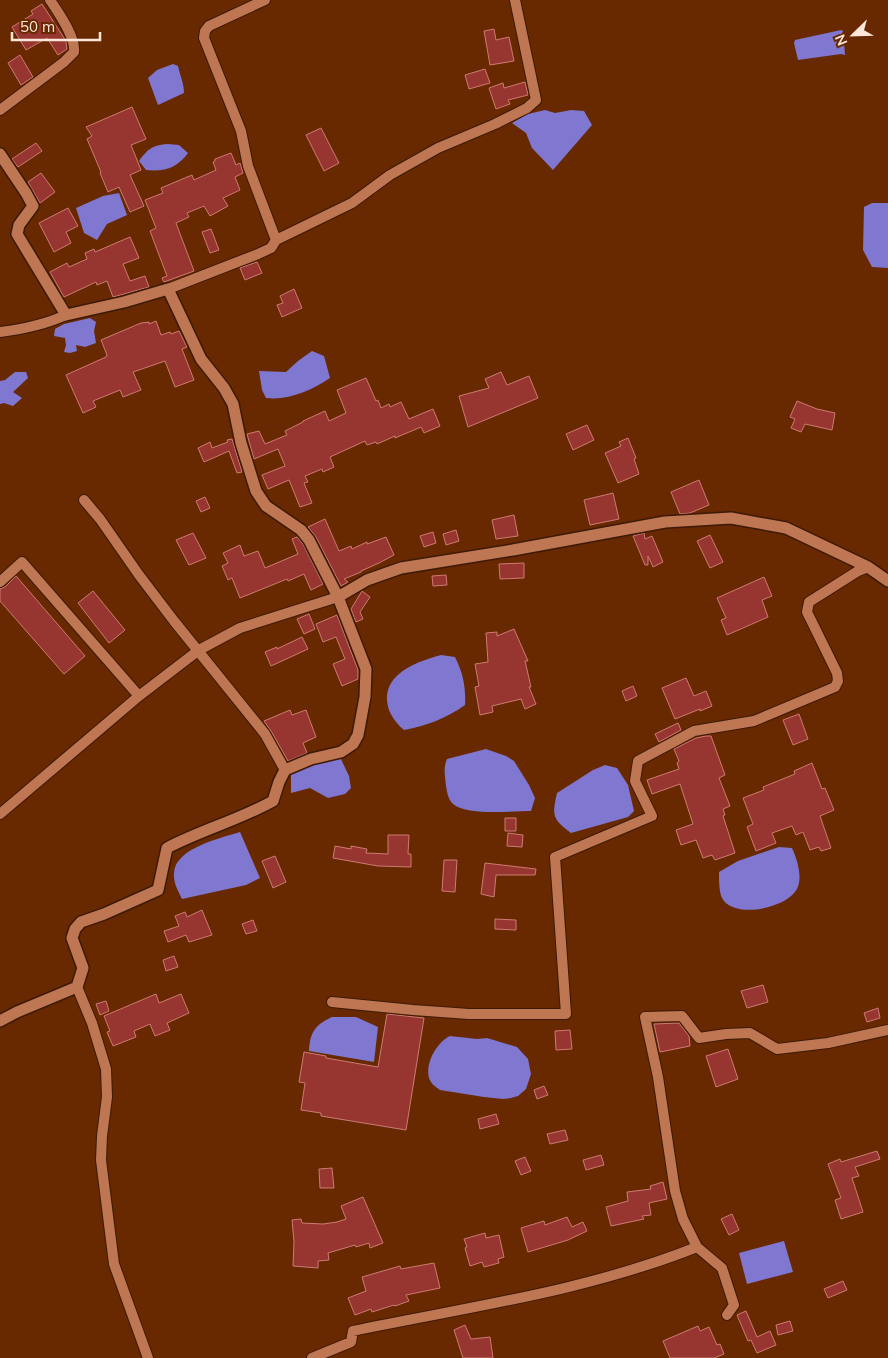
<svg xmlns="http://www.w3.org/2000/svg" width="888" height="1358" viewBox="0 0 888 1358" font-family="Mulish,sans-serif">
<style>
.water{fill:#8077d0}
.building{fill:#973631;stroke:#cd7b73}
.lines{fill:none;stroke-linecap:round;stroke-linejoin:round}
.minor-casing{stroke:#3d1a07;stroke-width:12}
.tertiary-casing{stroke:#3d1a07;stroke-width:14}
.minor{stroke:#be7653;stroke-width:10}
.tertiary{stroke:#be7653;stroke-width:11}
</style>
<rect width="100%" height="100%" fill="#682800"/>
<path class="water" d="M841 30 843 31 845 55 841 54 798 60 794 43 795 40Z
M173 64 178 66C180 76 184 83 184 93L158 105 148 78 157 70Z
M545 110 555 113 571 110 584 111 592 125 553 170 532 148 526 133 512 123 528 114Z
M168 144 179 145 188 153C177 168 165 172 146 170L139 161C148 149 152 145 168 144Z
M119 193 127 215 107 224 97 240 84 233 76 208 103 196Z
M872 203H888V268L872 267 863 250 864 207Z
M90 318 96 322 94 331 96 343 85 347 76 345 77 351 70 353 64 352 66 345 65 338 54 336 55 329 64 324Z
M312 351 324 356 330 378C312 390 288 401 266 398L262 390 259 371 286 372 298 361Z
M15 372H26L28 378 13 392 22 398 13 406 4 403 0 404V381L5 380Z
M441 655 455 657C463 673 466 687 465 705 447 718 426 726 404 730 386 715 379 691 399 674 410 664 427 659 441 655Z
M486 749 506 756 514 761 529 785 535 798 531 811C513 811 467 816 453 804 448 799 447 792 446 786 445 776 443 768 447 759Z
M340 757 349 776 351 788 345 794 328 798 310 788 291 793V773L294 769Z
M605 765 617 768 628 785 634 811 628 817 571 833C552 819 552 815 557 793L593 770Z
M240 832 260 878 246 885 182 899C178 891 173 882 174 873 175 848 221 838 240 832Z
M779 847 792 848C797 859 803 877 797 889 787 908 734 920 722 898 719 892 719 879 719 872L738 861Z
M332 1017H356L378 1027 374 1062 309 1051C310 1032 315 1025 332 1017Z
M450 1036 477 1039 487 1038 517 1047 528 1059 531 1074 526 1089 518 1096 511 1098 503 1099 484 1097 440 1090C436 1087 431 1084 429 1078 425 1063 437 1042 450 1036Z
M784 1241 793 1272 747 1284 739 1253Z"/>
<path class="building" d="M42 4 66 41 67 49 58 55 47 38 26 50 12 27 33 14 31 11Z
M494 29 496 40 509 37 514 61 490 65 484 31Z
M20 55 33 77 21 85 8 63Z
M485 69 490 83 469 89 465 75Z
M525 82 528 95 508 100 510 104 496 109 489 88 503 83 504 88Z
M132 107 146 139 131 145 141 170 130 175 144 206 130 212 119 187 108 192 100 173 101 172 87 139 92 136 86 127Z
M321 128 339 163 324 171 306 135Z
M36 143 42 151 18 167 12 159Z
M231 153 236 165 240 163 243 173 235 177 240 190 223 198 228 206 210 216 204 206 187 213 189 217 176 223 194 271 164 282 162 278 167 276 150 231 156 228 145 200 163 193 161 188 192 175 194 180 216 170 213 162 215 161V159Z
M41 173 55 192 40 203 28 182Z
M68 208 78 226 66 232 71 243 54 252 39 223Z
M211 229 219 250 210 253 202 232Z
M130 237 139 258 123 264 130 281 145 276 149 287 113 297 107 281 97 285 96 282 64 297 50 272 67 263 69 267 87 259 85 253 94 249 95 252Z
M257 262 262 273 245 280 240 268Z
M294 289 302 308 282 317 277 305 283 303 280 296Z
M156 321 161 335 170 332 171 334 179 331 187 347 182 349 194 380 175 387 165 361 133 372 141 390 123 397 120 390 93 401 96 407 83 413 66 375 106 357 107 355 101 340 141 323 149 322V324Z
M501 372 507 385 529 376 538 398 468 427 459 396 489 388 485 379Z
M366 378 376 401 378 400 381 408 389 404 390 407 401 402 409 419 433 409 440 426 424 433 421 427 395 438V436L377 444 376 442 367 445 365 441 330 457 334 467 323 472 322 469 305 476 308 482 304 483 312 503 300 507 289 480 268 489 262 475 285 466 278 449 254 459 247 434 259 431 265 444 287 435 285 431 303 422V421L325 411 329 421 346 413 337 390Z
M797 401 817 409 835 413 832 430 805 424 801 432 791 428 795 419 790 417Z
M587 425 594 440 573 450 566 434Z
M628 438 636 458 634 459 639 474 618 483 605 453 621 446 619 442Z
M232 439 242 472 237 473 229 451 204 462 198 448 210 442 212 448 228 442 227 440Z
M699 480 709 505 690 513 680 514 671 492Z
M613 493 619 519 590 525 584 500Z
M205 497 210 508 201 512 196 501Z
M514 515 518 536 496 539 492 520Z
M325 519 339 551 351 546 352 549 367 542V544L386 537 394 555 379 563 361 571V572L344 579 348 582 341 586 316 537 308 527Z
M456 530 459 541 446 545 443 534Z
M433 532 436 543 424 547 420 536Z
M193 533 206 558 189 565 176 540Z
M644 533 645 539 652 536 663 562 653 567 648 556V565H645L633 536Z
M710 535 723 562 710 568 697 541Z
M297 537 303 544 323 584 311 590 304 574 288 581 287 579 240 598 232 578 228 580 222 566 228 563 223 553 240 545 244 556 258 551 265 568 298 554 292 539Z
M524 563V578L500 579 499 564Z
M446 575 447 585 433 586 432 576Z
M16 576 85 656 64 674 0 601V589L5 587Z
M764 577 772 596 762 600 768 617 727 635 721 620 726 618 717 598Z
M93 591 125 630 109 643 78 603Z
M362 591 370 597 360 612 363 619 356 622 351 609Z
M309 614 315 629 304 634 297 619Z
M337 615 358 670V679L342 686 333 664 345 659 336 637 323 642 316 624Z
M514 629 528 661H525L531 687H529L536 704 525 709 521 699 492 706 493 712 480 715 475 687 479 686 475 664 488 662 486 633 497 632V636Z
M302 637 308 649 271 666 265 652 277 647V649Z
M686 678 694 696 706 691 712 706 700 711V709L675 719 662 688Z
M633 686 637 696 626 701 622 691Z
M290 710 292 715 306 710 316 737 303 743 307 753 288 761 271 731 264 721Z
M799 714 808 739 793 745 783 720Z
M678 723 681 730 659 742 655 734Z
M706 736H711L725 775 719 778 730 806 723 809 725 815 723 816 735 853 715 860 712 855 703 858 696 840 681 845 676 830 693 824 680 784 652 794 647 780 679 769 677 763 679 761 674 749 696 738Z
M812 763 822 789 825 788 834 810 820 816 831 848 821 851 819 847 810 850 803 832 796 835 792 826 772 833 776 843 756 851 747 827 753 824 743 798 764 790 763 787 795 774 794 771Z
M505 818H516V831H505Z
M508 833 523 835 522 847 507 846Z
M388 835H409L408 854H411V867L378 866 333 858 335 846 351 849V846L367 849 366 853 388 854Z
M275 856 286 882 273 888 262 861Z
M444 860H457L455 892 442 891Z
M485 863 536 869 535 875H496L494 897 481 894Z
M202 910 212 935 189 942 186 935 168 942 164 931 179 926 175 916 185 912 187 917Z
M495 919 516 920V930L495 929Z
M253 920 257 931 246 934 242 924Z
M174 956 178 967 166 971 163 960Z
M763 985 768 1002 747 1008 741 991Z
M156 994 159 1003 181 994 189 1013 167 1023 170 1030 155 1036 150 1024 134 1031 136 1037 113 1046 107 1032 110 1031 104 1016Z
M106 1001 109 1011 100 1015 96 1004Z
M878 1008 880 1018 867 1022 864 1013Z
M387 1014 424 1018 406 1130 321 1116V1113L301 1110 305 1083 299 1082 304 1052 326 1056V1058L378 1067Z
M679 1023 689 1036 690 1046 660 1052 654 1024Z
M570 1030 572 1049 556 1050 555 1031Z
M728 1049 738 1079 716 1087 706 1056Z
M544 1086 548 1095 537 1099 534 1090Z
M496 1114 499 1124 480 1129 478 1119Z
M565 1130 568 1140 550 1144 547 1134Z
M877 1151 880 1159 855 1167 859 1176 852 1178 863 1212 841 1219 835 1200 841 1198 828 1164 840 1159 841 1162Z
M601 1155 604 1165 586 1170 583 1160Z
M525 1157 531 1171 521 1175 515 1161Z
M332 1168 334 1188H320L319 1169Z
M663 1182 667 1199 649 1203 651 1215 642 1216 644 1219 611 1226 606 1207 628 1201 627 1192 651 1189 650 1186Z
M363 1197 383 1243 370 1248 369 1243 356 1247 355 1245 328 1253 329 1260 318 1261V1268L293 1266 294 1242 292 1220 301 1219 302 1223 323 1224 337 1222 346 1219 341 1206Z
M732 1214 739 1230 729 1235 721 1219Z
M567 1217 572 1227 583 1222 587 1231 568 1240 528 1252 521 1228 544 1221 545 1225Z
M485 1233 486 1238 499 1235 504 1257 498 1259 499 1263 484 1267 482 1262 470 1266 465 1248 467 1247 464 1239Z
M434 1263 440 1288 406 1295 409 1301 395 1306 394 1305 372 1312 371 1309 355 1315 348 1298 366 1291 362 1277 400 1266 401 1269Z
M843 1281 847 1290 828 1298 824 1289Z
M746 1311 757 1337 770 1331 776 1345 757 1353 751 1340 748 1341 737 1315Z
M790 1321 793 1331 778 1335 776 1325Z
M465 1325 471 1339 490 1337 493 1358H463L454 1330Z
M698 1326 700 1331 709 1327 717 1345 720 1344 724 1354 714 1358H670L663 1341Z"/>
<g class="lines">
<defs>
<path id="minor" d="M0 110 64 62 74 52C76 37 58 12 50 0
M276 240 352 203 390 175 438 148 495 124 527 108 536 100 515 0
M168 289 258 254 271 248 276 240 248 166 241 131 204 38 205 31 209 26 265 0
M0 332C24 329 44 325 66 315
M84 500 100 519 139 575 174 621 265 734 285 770
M0 582 22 562 139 696 199 650 240 628 338 597
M0 814 139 696
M77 987 92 1023 106 1069 107 1097 102 1136 101 1160 114 1264 148 1358
M332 1002 413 1010 469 1014H566L555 857 652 816 635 781 638 761 694 731 754 721 835 687 838 681 837 673 807 612 809 602 858 571 868 567
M727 1315 734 1305 722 1268 697 1247 683 1219 675 1191 658 1077 645 1017 682 1016 699 1038 726 1034 750 1033 777 1049 828 1043 888 1030
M312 1358 351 1342 353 1331C468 1307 587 1291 697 1247"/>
<path id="tertiary" d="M0 154 26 193 33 206 19 225 17 234 66 315 124 302 168 289 201 359 224 388 233 404 241 443 256 491 266 506 301 530 309 540 338 597 366 669 365 697 358 735 353 744 341 752 311 759 285 770 279 782 273 801C239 820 201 830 167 848L158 890 104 914 81 922 75 929 72 938 83 968 77 987 17 1012 0 1021
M338 597 367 580 401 568 513 550 665 522 731 518 786 528 868 567 888 581"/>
</defs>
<use href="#minor" class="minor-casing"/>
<use href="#tertiary" class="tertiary-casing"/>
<use href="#minor" class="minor"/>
<use href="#tertiary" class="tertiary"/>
</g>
<g transform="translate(853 35) rotate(247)" stroke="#682800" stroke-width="4" paint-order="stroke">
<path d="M0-4L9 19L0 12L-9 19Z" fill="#ffe6db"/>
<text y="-8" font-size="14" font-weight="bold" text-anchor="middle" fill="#ffe6db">N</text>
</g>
<path d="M12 32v8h88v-8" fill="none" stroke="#ffe6db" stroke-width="2.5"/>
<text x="20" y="32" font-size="15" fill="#ffe6db" stroke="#682800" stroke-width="4" paint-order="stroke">50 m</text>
</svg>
